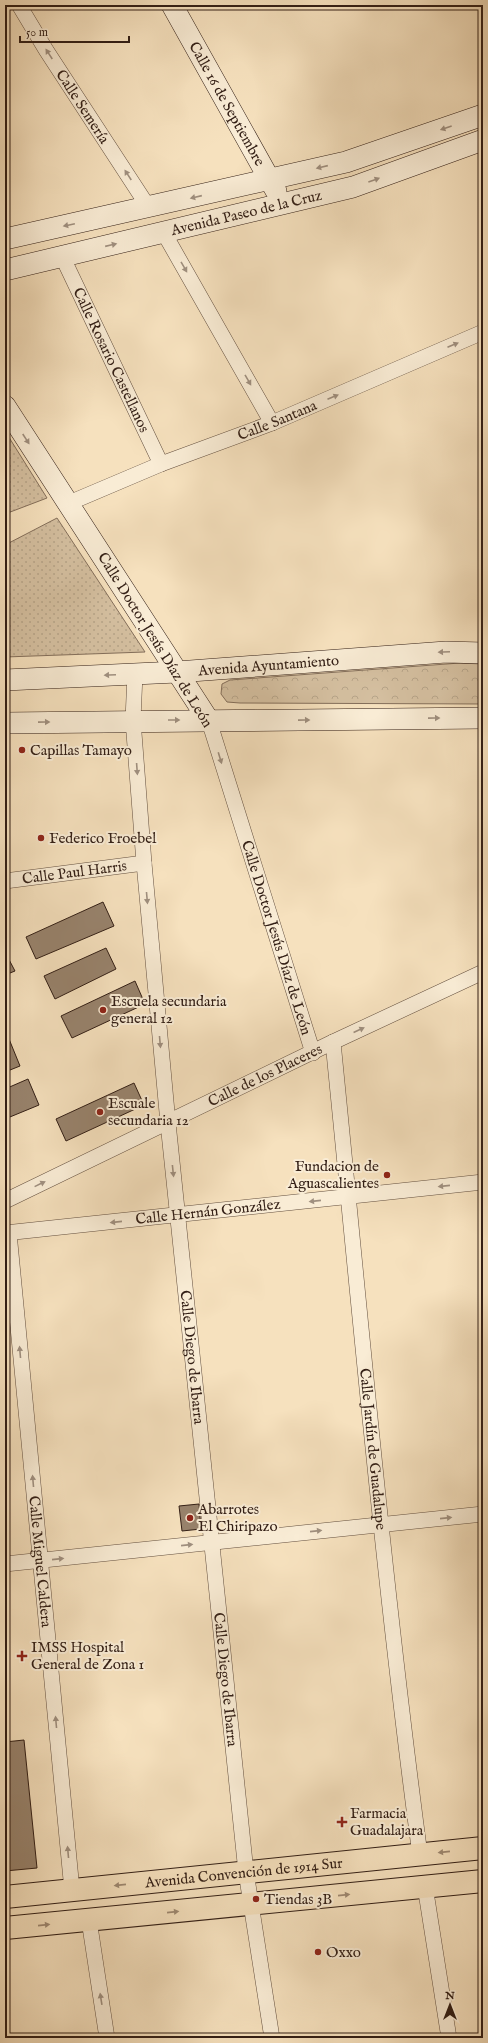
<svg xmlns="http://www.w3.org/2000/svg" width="488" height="2043" viewBox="0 0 488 2043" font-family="'IM FELL English',serif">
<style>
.grass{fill:url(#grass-dots);stroke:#846f5b}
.park{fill:url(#park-crowns);stroke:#846f5b}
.building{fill:#98836d;stroke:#321e15}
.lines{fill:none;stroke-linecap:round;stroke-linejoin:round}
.street-casing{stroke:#634f3f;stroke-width:16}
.secondary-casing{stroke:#321e15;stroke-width:22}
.primary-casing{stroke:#321e15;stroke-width:24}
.street{stroke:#f9ecd5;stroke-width:15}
.secondary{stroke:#f9ecd5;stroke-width:21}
.primary{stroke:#f6e1be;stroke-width:22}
.oneway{fill:#9f8f7f}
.oneway2{fill:#9e8972}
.poi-dot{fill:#8f2418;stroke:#f9ecd5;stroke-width:1.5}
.labels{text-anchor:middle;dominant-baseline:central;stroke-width:4;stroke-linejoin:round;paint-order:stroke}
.street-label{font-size:15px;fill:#321e15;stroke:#f9ecd5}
.poi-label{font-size:15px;fill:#321e15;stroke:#f9ecd5;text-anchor:start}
</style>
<defs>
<pattern id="grass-dots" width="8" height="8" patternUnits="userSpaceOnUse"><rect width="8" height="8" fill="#d5c0a1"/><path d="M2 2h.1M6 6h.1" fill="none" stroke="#b7a58a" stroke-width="1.8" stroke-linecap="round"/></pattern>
<pattern id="park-crowns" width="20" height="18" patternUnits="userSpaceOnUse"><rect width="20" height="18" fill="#d5c0a1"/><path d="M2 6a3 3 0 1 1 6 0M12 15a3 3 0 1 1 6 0" fill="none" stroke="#b7a58a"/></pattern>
</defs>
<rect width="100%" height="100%" fill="#f6e1be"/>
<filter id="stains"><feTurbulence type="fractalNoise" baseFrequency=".005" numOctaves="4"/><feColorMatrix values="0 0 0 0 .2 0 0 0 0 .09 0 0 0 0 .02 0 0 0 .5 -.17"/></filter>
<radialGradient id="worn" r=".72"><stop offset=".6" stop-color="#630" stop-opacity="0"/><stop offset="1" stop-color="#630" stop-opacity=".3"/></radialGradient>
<path class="grass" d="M5 431 47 498 5 514Z
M57 518 145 652 5 657V545Z"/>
<path class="park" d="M460 663 483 664V704L240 703 227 702 221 694 222 684 230 680Z"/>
<path class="building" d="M103 902 114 926 36 959 26 937Z
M106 948 116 969 55 999 44 976Z
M5 952 15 971 5 975Z
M135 981 145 1004 72 1038 61 1016Z
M9 1039 20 1066 5 1072V1040Z
M28 1079 39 1105 5 1119V1089Z
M134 1083 144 1105 66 1141 56 1119Z
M199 1504 201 1529 182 1531 179 1506Z
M24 1740 37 1868 5 1871V1742Z"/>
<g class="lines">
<defs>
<g id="street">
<path id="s1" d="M19 5 46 50 149 208"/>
<path d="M164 233 272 423"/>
<path id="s2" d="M62 256 161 464"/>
<path id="s3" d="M69 503 161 464 272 423 483 332"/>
<path id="s4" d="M135 674 133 720 144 863 168 1123 246 1872 272 2038"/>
<path id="s5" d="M209 721 313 1053"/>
<path id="s6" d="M5 881 144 863"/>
<path id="s7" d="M333 1042C360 1313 384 1585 420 1855"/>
<path id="s8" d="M5 1201 333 1042 483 972"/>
<path id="s9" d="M5 1233 483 1182"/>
<path id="s10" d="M9 1233 72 1890"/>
<path d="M5 1564 483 1514"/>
<path d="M425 1886 449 2038"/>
<path d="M89 1920 107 2038"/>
</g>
<g id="secondary">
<path id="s11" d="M172 5 276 191"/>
<path d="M5 239 346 162 483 115"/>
<path id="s12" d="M5 270 353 187 483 140"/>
<path d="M5 406 209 721"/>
<path id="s13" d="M5 680 177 672 446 652 483 653"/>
<path d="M5 723 483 718"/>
</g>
<g id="primary">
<path id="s14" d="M5 1897 483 1848"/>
<path d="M5 1928 483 1881"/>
</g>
</defs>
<use href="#street" class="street-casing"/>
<use href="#secondary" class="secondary-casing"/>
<use href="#primary" class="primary-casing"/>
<use href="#street" class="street"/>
<use href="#secondary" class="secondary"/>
<use href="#primary" class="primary"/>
</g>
<defs><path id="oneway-solid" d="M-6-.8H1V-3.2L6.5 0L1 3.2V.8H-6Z"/></defs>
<g class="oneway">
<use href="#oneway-solid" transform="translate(49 54) rotate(-123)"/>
<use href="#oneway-solid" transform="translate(446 128) rotate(161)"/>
<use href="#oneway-solid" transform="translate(322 167) rotate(167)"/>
<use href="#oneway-solid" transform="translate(128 175) rotate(-123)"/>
<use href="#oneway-solid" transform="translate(374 180) rotate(-20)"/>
<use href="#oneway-solid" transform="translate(196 197) rotate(167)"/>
<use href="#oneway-solid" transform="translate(69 225) rotate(168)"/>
<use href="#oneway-solid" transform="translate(111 245) rotate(-13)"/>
<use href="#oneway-solid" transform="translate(184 267) rotate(60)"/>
<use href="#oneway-solid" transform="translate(453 345) rotate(-23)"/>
<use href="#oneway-solid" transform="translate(248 380) rotate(60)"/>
<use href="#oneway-solid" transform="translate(333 397) rotate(-23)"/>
<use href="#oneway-solid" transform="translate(26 439) rotate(57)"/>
<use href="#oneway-solid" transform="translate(444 652) rotate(178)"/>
<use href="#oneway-solid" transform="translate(110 675) rotate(177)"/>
<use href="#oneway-solid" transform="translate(434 718) rotate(-1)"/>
<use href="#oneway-solid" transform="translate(174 720)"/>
<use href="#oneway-solid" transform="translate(304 720) rotate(-1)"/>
<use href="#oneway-solid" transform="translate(44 722) rotate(-1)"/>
<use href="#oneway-solid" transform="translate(220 758) rotate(73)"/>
<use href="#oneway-solid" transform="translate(137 769) rotate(86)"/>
<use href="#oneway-solid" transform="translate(147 898) rotate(85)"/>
<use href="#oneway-solid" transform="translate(359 1030) rotate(-25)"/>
<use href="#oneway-solid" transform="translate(160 1042) rotate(85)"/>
<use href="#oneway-solid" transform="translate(173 1171) rotate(84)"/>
<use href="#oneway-solid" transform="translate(40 1184) rotate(-26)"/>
<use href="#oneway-solid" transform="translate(444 1186) rotate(174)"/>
<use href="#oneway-solid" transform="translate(315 1201) rotate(174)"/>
<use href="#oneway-solid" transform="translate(116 1222) rotate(174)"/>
<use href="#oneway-solid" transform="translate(20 1352) rotate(-95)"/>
<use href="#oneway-solid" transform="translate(33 1481) rotate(-95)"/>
<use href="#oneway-solid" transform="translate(446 1518) rotate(-6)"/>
<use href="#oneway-solid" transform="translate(316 1531) rotate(-6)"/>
<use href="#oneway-solid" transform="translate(187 1545) rotate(-6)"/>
<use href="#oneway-solid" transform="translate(58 1559) rotate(-6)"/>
<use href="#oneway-solid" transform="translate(56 1722) rotate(-95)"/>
<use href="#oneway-solid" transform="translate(68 1852) rotate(-95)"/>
<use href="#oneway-solid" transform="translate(101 1999) rotate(-99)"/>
</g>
<g class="oneway2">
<use href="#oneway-solid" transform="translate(444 1852) rotate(174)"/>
<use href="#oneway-solid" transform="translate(120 1885) rotate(174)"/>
<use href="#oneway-solid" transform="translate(344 1895) rotate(-6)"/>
<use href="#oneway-solid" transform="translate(173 1912) rotate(-6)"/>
<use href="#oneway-solid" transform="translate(44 1925) rotate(-6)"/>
</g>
<g class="poi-dot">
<circle cx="22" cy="750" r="4"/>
<circle cx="41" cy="838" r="4"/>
<circle cx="103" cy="1010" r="4"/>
<circle cx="100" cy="1112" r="4"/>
<circle cx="387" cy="1175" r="4"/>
<circle cx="190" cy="1518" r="4"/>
<path d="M20 1650h4v4h4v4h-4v4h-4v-4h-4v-4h4z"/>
<path d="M340 1816h4v4h4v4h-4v4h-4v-4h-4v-4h4z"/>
<circle cx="256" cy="1899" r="4"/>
<circle cx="318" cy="1952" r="4"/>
</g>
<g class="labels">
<g class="street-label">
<text stroke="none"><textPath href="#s11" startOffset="113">Calle 16 de Septiembre</textPath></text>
<text stroke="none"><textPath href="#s1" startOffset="120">Calle Semería</textPath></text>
<text stroke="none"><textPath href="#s12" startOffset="248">Avenida Paseo de la Cruz</textPath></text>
<text stroke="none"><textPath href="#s2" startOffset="115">Calle Rosario Castellanos</textPath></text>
<text stroke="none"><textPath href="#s3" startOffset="224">Calle Santana</textPath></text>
<text transform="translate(155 640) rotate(58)">Calle Doctor Jesús Díaz de León</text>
<text stroke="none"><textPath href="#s13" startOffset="264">Avenida Ayuntamiento</textPath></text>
<text stroke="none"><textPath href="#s6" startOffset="70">Calle Paul Harris</textPath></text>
<text stroke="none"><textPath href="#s5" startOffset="227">Calle Doctor Jesús Díaz de León</textPath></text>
<text stroke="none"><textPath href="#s8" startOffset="289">Calle de los Placeres</textPath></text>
<text stroke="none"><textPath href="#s9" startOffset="204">Calle Hernán González</textPath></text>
<text stroke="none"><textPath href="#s4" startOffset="686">Calle Diego de Ibarra</textPath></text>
<text stroke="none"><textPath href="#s7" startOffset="409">Calle Jardín de Guadalupe</textPath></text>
<text stroke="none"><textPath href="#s10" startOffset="330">Calle Miguel Caldera</textPath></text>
<text stroke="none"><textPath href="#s4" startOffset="1010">Calle Diego de Ibarra</textPath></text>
<text stroke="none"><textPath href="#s14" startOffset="240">Avenida Convención de 1914 Sur</textPath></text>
</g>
<g class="poi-label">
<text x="30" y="750">Capillas Tamayo</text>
<text x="49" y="838">Federico Froebel</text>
<text x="111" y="1001">Escuela secundaria<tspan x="111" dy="17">general 12</tspan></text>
<text x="108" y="1103">Escuale<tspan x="108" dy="17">secundaria 12</tspan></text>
<text x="379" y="1166" text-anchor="end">Fundacion de<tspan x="379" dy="17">Aguascalientes</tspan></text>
<text x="198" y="1509">Abarrotes<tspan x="198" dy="17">El Chiripazo</tspan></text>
<text x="31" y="1647">IMSS Hospital<tspan x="31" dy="17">General de Zona 1</tspan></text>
<text x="350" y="1813">Farmacia<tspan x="350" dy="17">Guadalajara</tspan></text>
<text x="264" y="1899">Tiendas 3B</text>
<text x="326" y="1952">Oxxo</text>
</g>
</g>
<rect width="488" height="2043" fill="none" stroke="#f6e1be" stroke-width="20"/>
<rect x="6" y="6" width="476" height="2031" fill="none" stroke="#321e15" stroke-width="2"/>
<rect x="10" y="10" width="468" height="2023" fill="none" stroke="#321e15"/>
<g transform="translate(450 2005)" stroke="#f9ecd5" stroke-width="3" paint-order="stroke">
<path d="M0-3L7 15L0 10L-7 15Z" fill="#321e15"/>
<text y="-6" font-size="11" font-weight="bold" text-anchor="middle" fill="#321e15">N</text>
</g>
<path d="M20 36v6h109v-6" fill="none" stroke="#321e15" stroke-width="2"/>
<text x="26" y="36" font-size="12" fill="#321e15" stroke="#f9ecd5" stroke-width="3" paint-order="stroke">50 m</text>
<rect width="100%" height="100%" filter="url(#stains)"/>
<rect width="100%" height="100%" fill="url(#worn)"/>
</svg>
